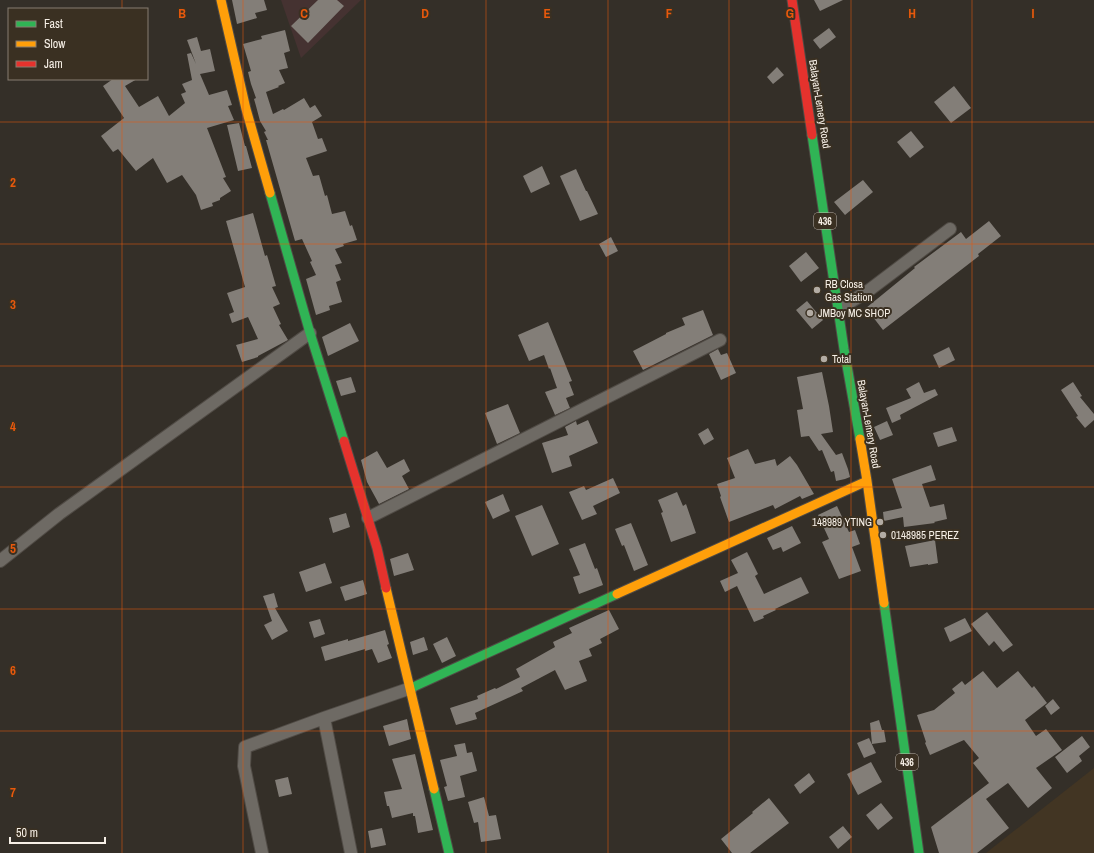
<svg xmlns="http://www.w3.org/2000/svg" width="1094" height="853" viewBox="0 0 1094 853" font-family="'Archivo Narrow',sans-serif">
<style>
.built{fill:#423523}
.education{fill:#453231}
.building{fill:#837e78}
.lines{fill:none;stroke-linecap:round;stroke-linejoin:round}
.street-casing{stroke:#504b45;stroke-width:14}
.fast-casing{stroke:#504b45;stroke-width:11}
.slow-casing{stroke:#504b45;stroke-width:11}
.jam-casing{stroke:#504b45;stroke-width:11}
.street{stroke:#6e6a64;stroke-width:12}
.fast{stroke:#30b455;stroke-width:9}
.slow{stroke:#ff9f0a;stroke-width:9}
.jam{stroke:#e5322d;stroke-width:9}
.grid{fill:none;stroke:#e8590c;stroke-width:1;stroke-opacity:0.55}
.poi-dot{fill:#b3aca4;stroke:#3a3022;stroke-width:1.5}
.labels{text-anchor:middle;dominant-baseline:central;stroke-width:4;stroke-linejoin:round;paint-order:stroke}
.shield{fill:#3a3022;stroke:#beb6ac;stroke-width:1}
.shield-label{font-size:10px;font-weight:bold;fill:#f7f0e7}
.street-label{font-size:11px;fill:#f7f0e7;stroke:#3a3022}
.poi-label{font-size:11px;fill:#f7f0e7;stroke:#3a3022;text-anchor:start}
.grid-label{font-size:13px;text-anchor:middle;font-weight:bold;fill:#e8590c;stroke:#3a3022;stroke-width:4;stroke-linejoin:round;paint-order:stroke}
</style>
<rect width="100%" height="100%" fill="#342f28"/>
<path class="built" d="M1094 768V853H986Z"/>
<path class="education" d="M281 0H361L301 58Z"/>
<path class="building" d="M232 0H264L267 10 255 13 257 18 237 24Z
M318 0H337L344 6 308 43 291 26Z
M814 0H843L820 11Z
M829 28 836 37 820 49 813 40Z
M285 30 290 51 284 53 288 68 279 70 285 83 278 86 279 87 266 92 273 114 283 109 284 110 304 98 310 108 315 105 322 116 312 122 318 139 322 138 327 151 306 158 313 176 319 175 325 196 327 195 332 214 345 211 350 226 352 225 357 240 343 244 344 246 335 249 342 263 335 265 341 280 336 282 342 302 329 306 330 310 316 315 306 279 316 275 310 262 312 261 302 239 295 241 266 140H268L264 132 266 131 260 121 256 106 254 99 256 98 251 84 248 72 251 71 243 44 262 39 261 36Z
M197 37 201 51 210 49 215 71 200 74 209 95 227 90 232 105 228 106 234 120 207 128 226 177 223 178 231 191 220 198V200L212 203 213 206 201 210 196 195 182 175 167 183 153 158 136 171 118 149 113 152 101 136 124 118 103 86 113 79H137L125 86 139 107 158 96 169 116 185 103 181 94 186 92 182 84 192 80 187 54 191 53 196 64 187 40Z
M777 67 784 75 773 84 767 77Z
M954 86 971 108 951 123 934 102Z
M239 123 245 146H246L252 168 238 171 227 125Z
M911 131 924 147 910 158 897 142Z
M542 166 550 184 531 193 523 176Z
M576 169 586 191H587L598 214 580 221 560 176Z
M863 180 873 192 845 215 834 202Z
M253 213 265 256 267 255 276 286 272 287 280 304 273 307 281 324 279 325 288 340 258 356V357L242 362 236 345 258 339 248 317 232 323 229 314 234 312 227 293 245 287 226 221Z
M989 221 1001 236 978 254 979 256 883 330 866 308 915 268 914 267 961 232 966 239Z
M611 237 618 251 606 257 599 244Z
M806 252 819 268 801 282 789 266Z
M807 301 823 320 812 329 796 310Z
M703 310 713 335 643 370 633 351 666 334V333L685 325 682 318Z
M548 322 572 381 569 382 574 395 566 398 570 408 555 415 545 392 557 388 550 368 549 369 544 355 529 361 518 335Z
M350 323 359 341 328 356 322 337Z
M949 347 955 360 939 368 933 355Z
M718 349 721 355 727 353 736 373 721 380 709 354Z
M822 372 829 406 833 432 821 434 836 455 842 453 848 469 850 477 845 479 836 481 834 471 831 472 822 450 819 451 809 436 801 437 797 410 803 409 797 377Z
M351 377 356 392 341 396 336 381Z
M919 382 924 393 935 389 938 395 900 415 901 419 892 423 886 408 911 398 906 389Z
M1073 382 1082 396 1080 397 1094 414V420L1085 428 1076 417 1078 416 1061 390Z
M508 404 520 433 497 444 485 413Z
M588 420 598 443 569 456 572 466 552 473 542 443 568 435 565 427 576 421 577 425Z
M887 421 893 435 880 440 874 427Z
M952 427 957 441 938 447 933 433Z
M708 428 714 439 704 445 698 434Z
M748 449 755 464 775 459 777 466 790 456 797 465 814 494 802 499 800 496 775 509 773 505 729 522 720 497 721 496 717 484 735 478 727 458Z
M377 451 387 468 404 459 410 471 402 476 409 489 379 504 367 482 361 460Z
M931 465 936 480 922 484 930 507 944 504 947 519 934 522 935 523 904 527 903 517 884 521 883 512 902 508 892 479Z
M613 478 620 493 593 506 597 514 582 520 569 492 584 486 586 490Z
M677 492 683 506 686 504 696 533 671 542 661 513 663 512 658 500Z
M503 494 510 511 493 519 485 502Z
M542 505 559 544 532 556 515 516Z
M837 506 849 532 855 530 860 544 852 547 861 571 839 579 822 542 829 539 818 515Z
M346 513 350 527 333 533 329 518Z
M631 523 648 565 634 571 624 545 622 546 615 529Z
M792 526 801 543 783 552 781 547 773 550 767 538Z
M935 540 938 563 928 565V564L910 567 905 546Z
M585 543 595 569 597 568 603 585 579 594 573 577 580 575 569 549Z
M747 552 758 574 755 576 764 594 801 577 809 593 775 609 776 610 763 616 764 618 754 622 737 586 725 592 720 581 738 573 731 560Z
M408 553 414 570 394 576 390 559Z
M325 563 332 583 306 592 299 572Z
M363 580 367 594 345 601 340 587Z
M274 593 278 607 275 608 288 631 272 640 264 625 272 621 263 596Z
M609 610 619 629 600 639 602 643 589 649 592 656 579 661 587 681 565 690 555 670 521 688 523 691 475 713 477 719 456 725 450 708 478 699 477 696 495 688 496 689 520 677 516 669 555 647 553 642 572 633 569 628Z
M987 612 1013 645 1003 652 994 641 989 646 971 624Z
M965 618 972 631 950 642 944 628Z
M320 619 325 634 314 638 309 622Z
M385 630 389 644 387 645 392 658 378 663 372 649 365 651V649L325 661 321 647 348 639V641Z
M424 637 428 650 413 655 410 642Z
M447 637 456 656 442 663 433 644Z
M983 671 997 688 1018 671 1032 688 1034 686 1047 703 1025 720 1036 736 1046 729 1062 750 1036 768 1052 788 1028 808 1008 783 986 799 1009 828 977 853H939L931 827 989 783 973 763 979 758 964 740 930 755 925 743 926 742 917 715 934 710 955 693 952 689 962 681 965 685Z
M1053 699 1060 708 1051 715 1045 706Z
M407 719 411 739 389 746 383 726Z
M879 720 882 730H884L886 742 872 744 870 723Z
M1082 736 1090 747 1079 756 1082 761 1067 773 1055 757Z
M869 738 876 753 864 758 857 743Z
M465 743 467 753 472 752 477 771 460 776 465 797 448 801 444 787 447 786 440 760 457 756 454 745Z
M415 754 433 830 418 833 415 816H413V813L392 818 389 806H387L384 792 402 789 392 759Z
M871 762 882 782 858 795 847 774Z
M809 773 815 782 800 794 794 785Z
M288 777 292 794 279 797 275 780Z
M484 797 489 816 496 815 501 839 481 842 478 822 474 823 468 802Z
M769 798 789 823 750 853H732L721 839 753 813 752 812Z
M881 803 893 818 878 830 866 815Z
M843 826 852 837 838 849 829 837Z
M382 828 386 845 371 848 368 831Z"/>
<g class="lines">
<defs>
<path id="street" d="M839 309 868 291 950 229
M368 518 720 340
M0 561 59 514 310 333
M324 718 351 853
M262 853 244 766 245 747 324 718 411 688"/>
<path id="fast" d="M812 135 844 349 860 439
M270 193 310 333 344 441
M884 603 919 853
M411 688 617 594
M434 789 449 853"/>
<path id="slow" d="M221 0 246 109 270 193
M860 439 867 481 884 603
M386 588 434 789
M617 594 867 481"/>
<path id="jam" d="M792 0 812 135
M344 441 377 548 386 588"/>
</defs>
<use href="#street" class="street-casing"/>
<use href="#fast" class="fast-casing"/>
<use href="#slow" class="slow-casing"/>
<use href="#jam" class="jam-casing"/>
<use href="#street" class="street"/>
<use href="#fast" class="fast"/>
<use href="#slow" class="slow"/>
<use href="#jam" class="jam"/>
</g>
<path class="grid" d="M122 0V9M243 0V853M365 0V853M486 0V853M608 0V853M729 0V853M851 0V853M972 0V853M122 79V853M0 122H1094M0 244H1094M0 366H1094M0 487H1094M0 609H1094M0 731H1094"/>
<g class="poi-dot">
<circle cx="817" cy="290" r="4"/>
<circle cx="810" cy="313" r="4"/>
<circle cx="824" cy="359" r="4"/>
<circle cx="880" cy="522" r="4"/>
<circle cx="883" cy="535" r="4"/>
</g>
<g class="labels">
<g class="shield">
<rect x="814" y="213" width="22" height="16" rx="3"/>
<rect x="896" y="754" width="22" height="16" rx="3"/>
</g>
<g class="shield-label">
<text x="825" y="221">436</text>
<text x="907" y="762">436</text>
</g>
<g class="street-label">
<text transform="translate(820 104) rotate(81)">Balayan-Lemery Road</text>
<text transform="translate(869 424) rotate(80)">Balayan-Lemery Road</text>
</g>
<g class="poi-label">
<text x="825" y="284">RB Closa<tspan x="825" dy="13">Gas Station</tspan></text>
<text x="818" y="313">JMBoy MC SHOP</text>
<text x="832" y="359">Total</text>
<text x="872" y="522" text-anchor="end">148989 YTING</text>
<text x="891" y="535">0148985 PEREZ</text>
</g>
</g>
<g class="grid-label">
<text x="182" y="18">B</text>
<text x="304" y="18">C</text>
<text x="425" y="18">D</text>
<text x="547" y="18">E</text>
<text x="669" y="18">F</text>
<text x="790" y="18">G</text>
<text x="912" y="18">H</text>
<text x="1033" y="18">I</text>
<text x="13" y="187">2</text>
<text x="13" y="309">3</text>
<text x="13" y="431">4</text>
<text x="13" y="553">5</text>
<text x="13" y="675">6</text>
<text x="13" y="797">7</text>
</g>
<rect x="8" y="8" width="140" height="72" fill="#3a3022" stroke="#867d71"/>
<rect x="16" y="21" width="20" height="6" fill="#30b455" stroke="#867d71"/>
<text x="44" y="28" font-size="12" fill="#f7f0e7">Fast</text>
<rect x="16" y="41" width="20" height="6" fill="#ff9f0a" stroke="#867d71"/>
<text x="44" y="48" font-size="12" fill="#f7f0e7">Slow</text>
<rect x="16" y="61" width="20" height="6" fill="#e5322d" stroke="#867d71"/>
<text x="44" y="68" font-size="12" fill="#f7f0e7">Jam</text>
<path d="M10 837v6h95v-6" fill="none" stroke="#f7f0e7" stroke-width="2"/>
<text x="16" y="837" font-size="12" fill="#f7f0e7" stroke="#3a3022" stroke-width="3" paint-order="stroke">50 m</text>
</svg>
